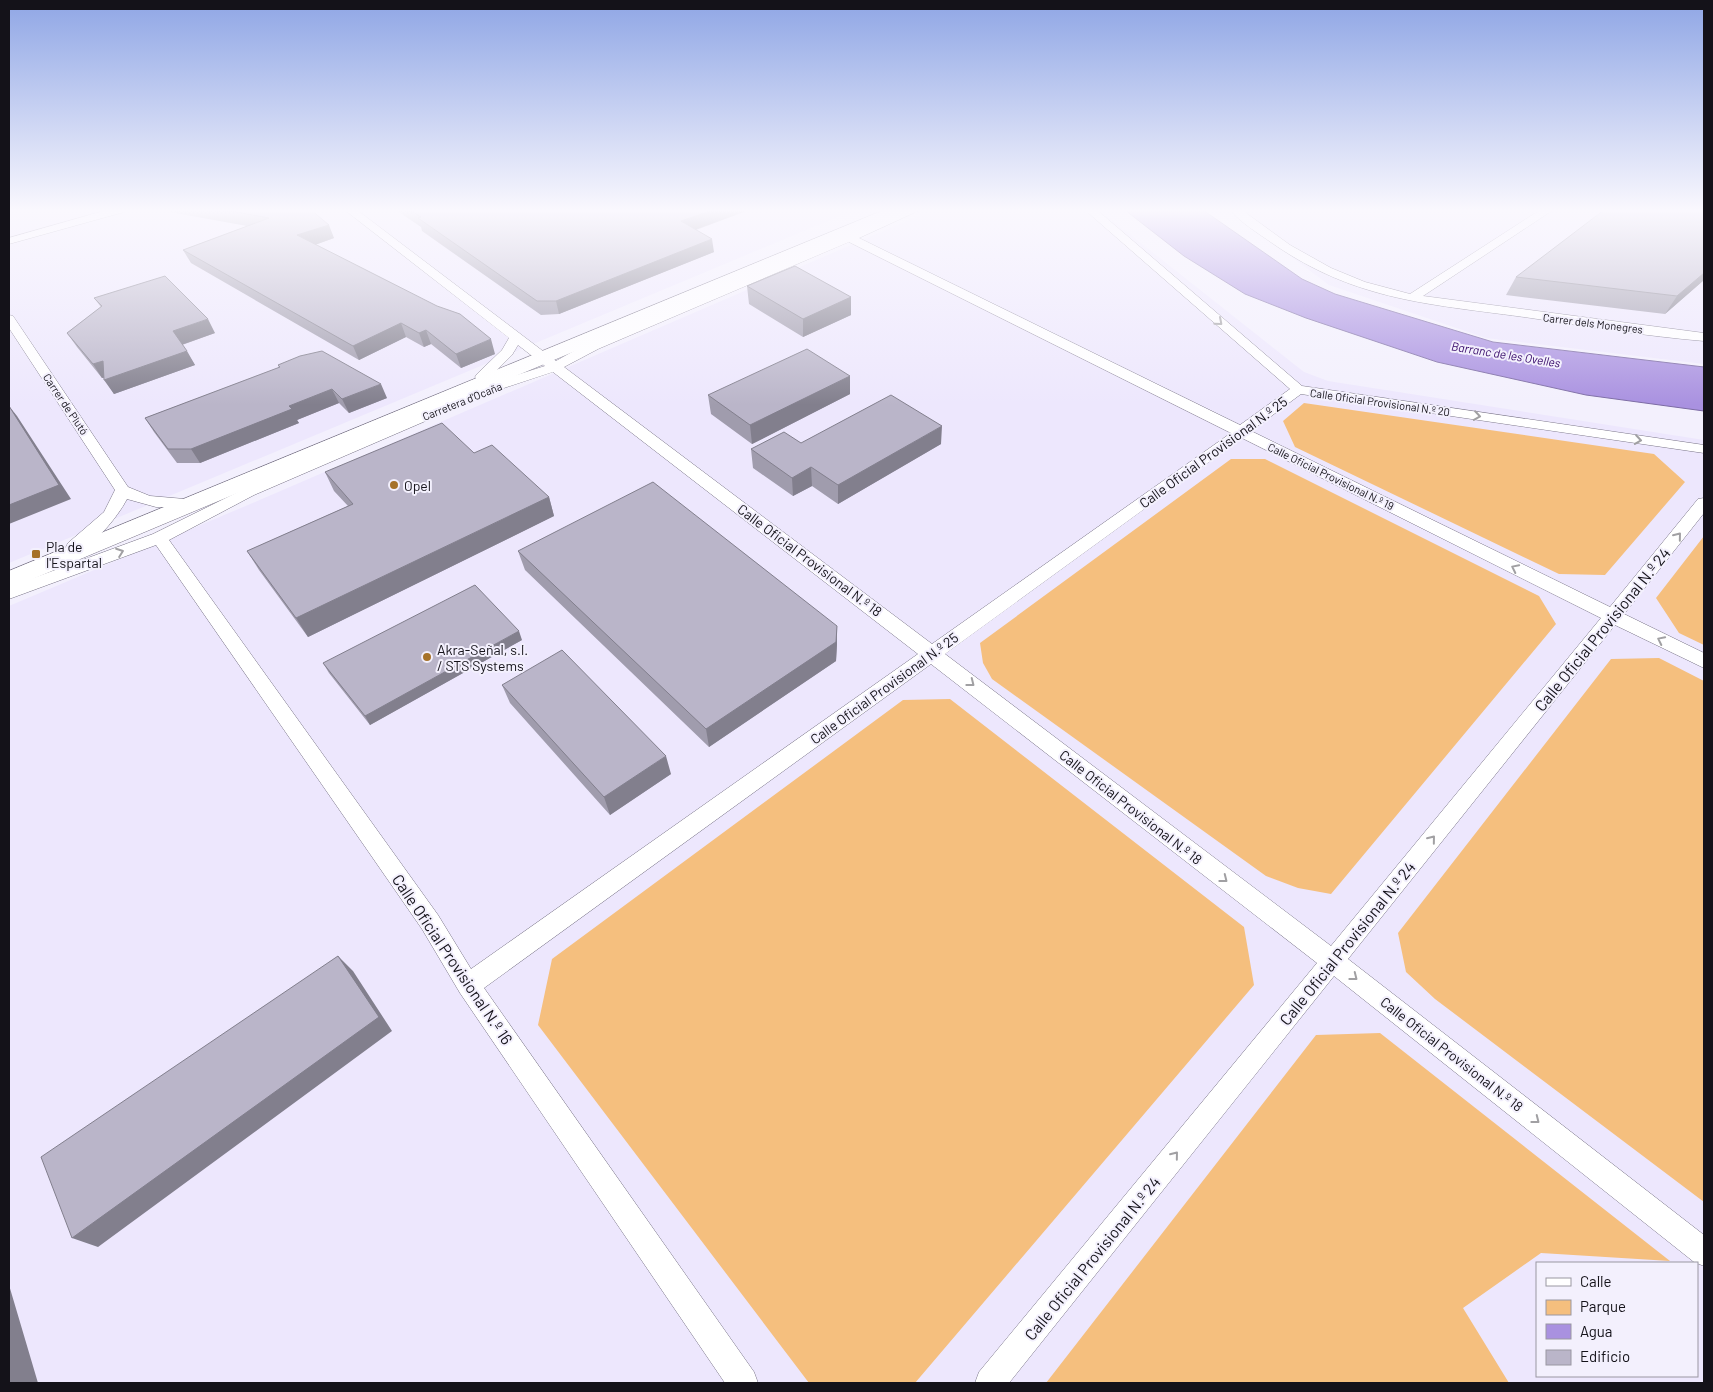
<svg xmlns="http://www.w3.org/2000/svg" width="1713" height="1392" viewBox="0 0 1713 1392" font-family="Barlow,sans-serif">
<style>
.built{fill:#ede7fd;fill-rule:evenodd}
.green{fill:#f5bf7e}
.water{fill:#a991e0;stroke:#7c6ba4}
.lines{fill:none;stroke-linecap:round;stroke-linejoin:round}
.street-casing{stroke:#777285;stroke-width:1}
.primary-casing{stroke:#777285;stroke-width:1}
.street{fill:#fff;fill-rule:evenodd}
.primary{fill:#fff;fill-rule:evenodd}
.wall{fill:#a09cad}
.shaded-wall{fill:#827f8d}
.building{fill:#bab5c9;stroke:#827f8d}
.oneway{stroke:#a1a0a3}
.poi-dot{fill:#a6722a;stroke:#f3f0fd;stroke-width:2}
.labels{text-anchor:middle;dominant-baseline:central;stroke-width:4;stroke-linejoin:round;paint-order:stroke}
.far-street-label{font-size:11px;fill:#141219;stroke:#f3f0fd}
.far-water-label{font-size:12px;font-style:italic;fill:#370a69;stroke:#f3f0fd}
.street-label{font-size:14px;fill:#141219;stroke:#f3f0fd}
.poi-label{font-size:14px;fill:#141219;stroke:#f3f0fd;text-anchor:start}
.near-street-label{font-size:16px;fill:#141219;stroke:#f3f0fd}
</style>
<rect width="100%" height="100%" fill="#f3f0fd"/>
<path class="built" d="M9 210H854L9 563Z
M932 210H1099L1304 372 1328 381 1704 440V1383H9V606L255 502ZM1537 1263H1697V1376H1537Z
M1229 210H1704V364L1486 338 1329 285Z"/>
<path class="green" d="M1304 403 1654 454 1685 482 1605 575 1559 574 1295 447 1283 421Z
M1231 459H1265L1539 596 1556 624 1331 894 1298 888 1266 876 992 679 983 663 980 643Z
M1704 536V645L1679 633 1656 598Z
M1659 658 1704 681V1202L1435 999 1406 972 1398 933 1611 659Z
M950 699 1244 927 1254 985 915 1383H809L538 1025 552 959 903 700Z
M1380 1033 1670 1261 1541 1253 1463 1308 1509 1383H1046L1316 1035Z"/>
<path class="water" d="M1125 210H1203L1302 279 1335 294 1493 342 1704 367V411L1586 395 1437 362 1306 318 1245 294 1184 256Z"/>
<g class="lines">
<defs>
<path id="street" d="M107 210H125L124 212 9 244V238Z
M345 210H357L556 361 588 343 905 210H920L859 238 1240 425 1290 389 1085 210H1097L1302 386 1704 445V453L1301 394 1251 431 1610 607 1698 499 1704 498V513L1624 614 1704 653V668L1615 625 1348 959 1704 1235V1266L1694 1262 1334 976 1009 1383H975L979 1372 1317 963 931 664 484 988 754 1372 758 1383H725L460 993 422 929 156 545 9 599V587L153 534 244 489 485 385 545 366 518 345 512 355 487 380H477L475 377 477 374 502 350 509 338ZM849 242 1231 433 932 644 564 367 598 349ZM553 372 918 654 471 969 438 915 169 540 254 495 495 391ZM1242 438 1601 618 1331 946 945 654Z
M1230 210H1242L1290 245 1331 268 1365 282 1410 294 1540 210H1553L1423 296 1704 333V341C1646 336 1589 327 1531 318 1432 304 1357 302 1272 243 1258 233 1241 223 1230 210Z
M9 315 13 316 128 487 150 496 185 499 187 503 185 507H156L127 499C119 515 88 556 68 551L66 547 68 543 104 512 115 490 9 328Z"/>
<path id="primary" d="M884 210H906L904 213 9 589V571Z"/>
</defs>
<use href="#street" class="street-casing"/>
<use href="#primary" class="primary-casing"/>
<use href="#street" class="street"/>
<use href="#primary" class="primary"/>
</g>
<path class="wall" d="M168 210H311L334 238 315 245 495 354 461 368 431 344 424 347 406 337 359 360 191 263 183 250 247 226 170 212Z
M396 210H749L696 230 714 252 559 314 541 315 422 231 421 227Z
M1704 210V280L1665 314 1506 295 1516 277Z
M747 286 851 297V315L803 337 749 304Z
M94 298 215 333 182 345 195 365 114 394 104 378H102L77 347 67 333 101 307Z
M278 365 387 398 349 413 339 403 297 420 299 423 200 463H177L154 432 145 418 279 368Z
M850 376V394L752 444 711 414 708 395Z
M801 443 941 444 838 504 812 486 793 496 753 468 751 449Z
M474 453 549 497 554 516 308 637 259 570 247 551 348 506 334 491 325 472Z
M518 551 837 626V644L836 661 709 747 525 570Z
M522 640 370 725 329 673 323 663Z
M502 685 671 774 610 815 510 703Z"/>
<path class="shaded-wall" d="M713 210H749L683 234 681 221Z
M329 225 334 238 303 249 297 235Z
M712 239 714 252 559 314 556 301Z
M1704 273V280L1665 314 1677 296Z
M851 297V315L803 337V319Z
M208 319 215 333 181 345 173 331Z
M401 323 406 337 359 360 353 346Z
M426 330 431 344 424 347 419 333Z
M491 339 495 354 461 368 456 354Z
M187 351 195 365 114 394 104 380Z
M103 361 112 375 102 378 93 364Z
M850 376V394L752 444 750 425Z
M381 384 387 398 349 413 342 399Z
M332 389 339 403 297 420 299 423 200 463 191 449 289 406Z
M9 406 17 416 71 499 9 524Z
M942 426 941 444 838 504V485Z
M811 467 812 486 793 496 792 478Z
M549 497 554 516 308 637 296 618Z
M837 626V644L836 661 709 747 706 729Z
M519 631 522 640 370 725 365 716Z
M666 756 671 774 610 815 604 797Z
M338 956 353 971 392 1031 98 1247 72 1238Z
M9 1285 38 1383H9Z"/>
<path class="building" d="M226 210H311L329 225 297 235 437 306 460 314 491 339 456 354 426 330 419 333 401 323 353 346 183 250 269 218Z
M410 210H713L681 221 712 239 556 301H537L418 218 421 217Z
M1604 210H1704V273L1677 296 1516 277Z
M795 266 851 297 803 319 747 286Z
M165 276 208 319 173 331 187 351 104 380 103 361 93 364 67 333 102 306 94 298Z
M807 349 850 376 750 425 708 395Z
M322 351 381 384 342 399 332 389 289 406 292 409 191 449H168L145 418 280 367 278 365 300 356Z
M891 395 942 426 838 485 811 467 792 478 751 449 784 432 801 443Z
M9 406 59 485 9 505Z
M442 423 474 453 492 445 549 497 296 618 247 551 353 504 325 472Z
M653 482 837 626 836 642 706 729 518 551Z
M475 585 519 631 365 716 323 663Z
M562 650 666 756 604 797 502 685Z
M338 956 379 1017 72 1238 41 1157Z"/>
<defs><path id="oneway-chevron" d="M-2-3.5L2.5 0L-2 3.5" fill="none" stroke-width="1.6" stroke-linecap="round" stroke-linejoin="round" transform="scale(1.25)"/></defs>
<g class="oneway">
<use href="#oneway-chevron" transform="translate(1219 322) rotate(41)"/>
<use href="#oneway-chevron" transform="translate(1477 416) rotate(8)"/>
<use href="#oneway-chevron" transform="translate(1638 440) rotate(8)"/>
<use href="#oneway-chevron" transform="translate(1678 536) rotate(-51)"/>
<use href="#oneway-chevron" transform="translate(120 552) rotate(-20)"/>
<use href="#oneway-chevron" transform="translate(1515 568) rotate(-154)"/>
<use href="#oneway-chevron" transform="translate(1661 640) rotate(-154)"/>
<use href="#oneway-chevron" transform="translate(971 683) rotate(38)"/>
<use href="#oneway-chevron" transform="translate(1432 839) rotate(-51)"/>
<use href="#oneway-chevron" transform="translate(1224 879) rotate(38)"/>
<use href="#oneway-chevron" transform="translate(1354 977) rotate(38)"/>
<use href="#oneway-chevron" transform="translate(1536 1120) rotate(38)"/>
<use href="#oneway-chevron" transform="translate(1175 1155) rotate(-51)"/>
</g>
<linearGradient id="sky" x2="0" y2="1"><stop stop-color="#8fa6e5"/><stop offset="0.52" stop-color="#faf8fe"/><stop offset="1" stop-color="#faf8fe" stop-opacity="0"/></linearGradient>
<rect width="1713" height="405" fill="url(#sky)"/>
<g class="poi-dot">
<circle cx="394" cy="485" r="5"/>
<rect x="31" y="549" width="10" height="10" rx="2.5"/>
<circle cx="427" cy="657" r="5"/>
</g>
<g class="labels">
<g class="far-street-label">
<text transform="translate(1593 323) rotate(7)">Carrer dels Monegres</text>
<text transform="translate(462 401) rotate(-22)">Carretera d'Ocaña</text>
<text transform="translate(1380 402) rotate(8)">Calle Oficial Provisional N.º 20</text>
<text transform="translate(66 404) rotate(56)">Carrer de Plutó</text>
<text transform="translate(1331 476) rotate(26)">Calle Oficial Provisional N.º 19</text>
</g>
<g class="far-water-label">
<text transform="translate(1506 354) rotate(9)">Barranc de les Ovelles</text>
</g>
<g class="street-label">
<text transform="translate(1213 452) rotate(-36)">Calle Oficial Provisional N.º 25</text>
<text transform="translate(810 560) rotate(37)">Calle Oficial Provisional N.º 18</text>
<text transform="translate(884 688) rotate(-36)">Calle Oficial Provisional N.º 25</text>
<text transform="translate(1131 807) rotate(38)">Calle Oficial Provisional N.º 18</text>
<text transform="translate(1452 1054) rotate(38)">Calle Oficial Provisional N.º 18</text>
</g>
<g class="poi-label">
<text x="404" y="485">Opel</text>
<text x="46" y="546">Pla de<tspan x="46" dy="16">l'Espartal</tspan></text>
<text x="437" y="649">Akra-Señal, s.l.<tspan x="437" dy="16">/ STS Systems</tspan></text>
</g>
<g class="near-street-label">
<text transform="translate(1602 629) rotate(-51)">Calle Oficial Provisional N.º 24</text>
<text transform="translate(1347 943) rotate(-51)">Calle Oficial Provisional N.º 24</text>
<text transform="translate(453 959) rotate(56)">Calle Oficial Provisional N.º 16</text>
<text transform="translate(1092 1258) rotate(-51)">Calle Oficial Provisional N.º 24</text>
</g>
</g>
<rect width="1713" height="1392" fill="none" stroke="#141219" stroke-width="20"/>
<rect x="1536" y="1262" width="162" height="115" fill="#f3f0fd" stroke="#9a97a2"/>
<rect x="1546" y="1278" width="25" height="8" fill="#ffffff" stroke="#9a97a2"/>
<text x="1580" y="1287" font-size="15" fill="#141219">Calle</text>
<rect x="1546" y="1300" width="25" height="15" fill="#f5bf7e" stroke="#9a97a2"/>
<text x="1580" y="1312" font-size="15" fill="#141219">Parque</text>
<rect x="1546" y="1324" width="25" height="15" fill="#a991e0" stroke="#9a97a2"/>
<text x="1580" y="1337" font-size="15" fill="#141219">Agua</text>
<rect x="1546" y="1350" width="25" height="15" fill="#bab5c9" stroke="#9a97a2"/>
<text x="1580" y="1362" font-size="15" fill="#141219">Edificio</text>
</svg>
